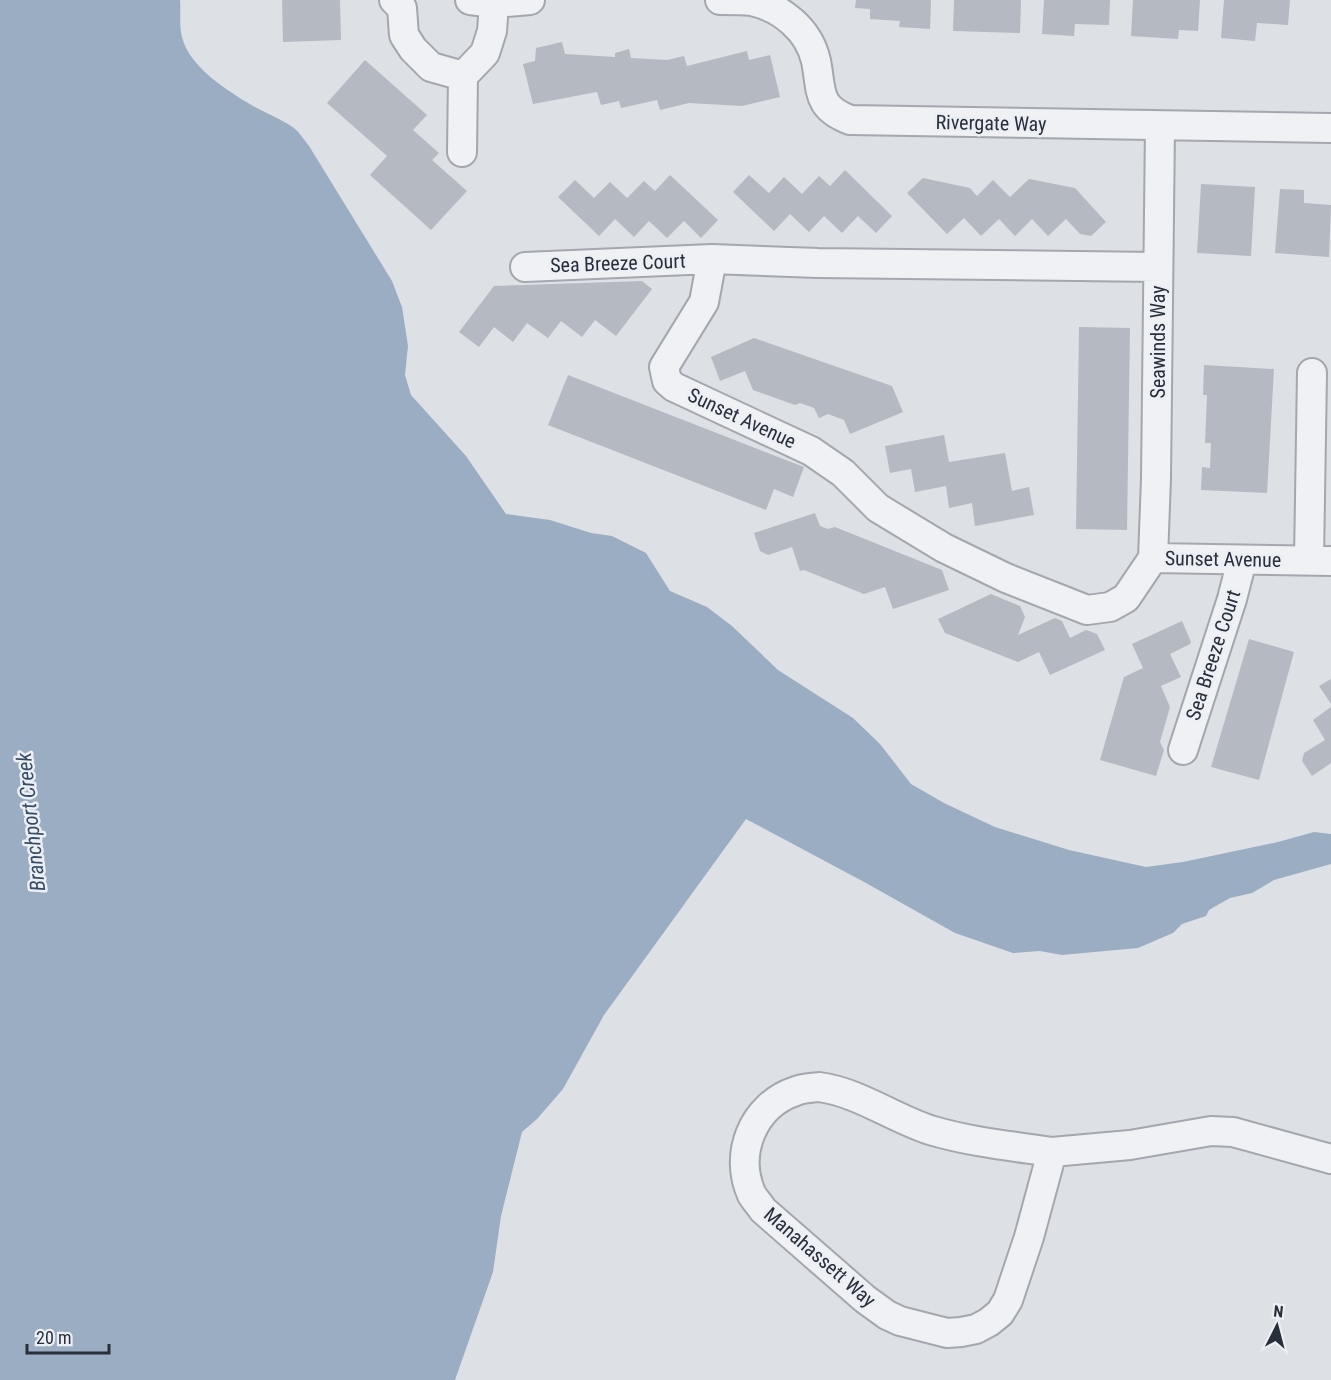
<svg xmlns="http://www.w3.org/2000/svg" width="1331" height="1380" viewBox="0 0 1331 1380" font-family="'Roboto Condensed',sans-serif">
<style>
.water{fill:#9badc2}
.building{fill:#b5b9c1}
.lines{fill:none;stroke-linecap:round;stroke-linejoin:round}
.minor-casing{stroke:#a3a7ae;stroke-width:32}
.minor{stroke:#eff1f4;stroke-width:28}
.labels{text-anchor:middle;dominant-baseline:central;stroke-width:5;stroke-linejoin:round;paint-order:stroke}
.street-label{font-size:20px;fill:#282e3a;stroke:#eceff3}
.water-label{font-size:21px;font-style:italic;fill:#374c69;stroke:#eceff3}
</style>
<rect width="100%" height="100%" fill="#dde0e5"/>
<path class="water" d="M0 0H180C181 12 179 26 182 37 189 67 228 91 253 106 267 114 281 119 294 128 300 133 304 140 309 146L392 281 402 307 408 346 405 375 411 395 466 456 506 514 550 520 591 533 612 536 646 553 670 591 707 607 732 626 778 670 853 718 880 744 911 784 944 803 995 827 1069 850 1146 867 1183 862 1278 842 1314 832 1331 834V864L1274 880 1252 893 1230 898 1209 910 1206 916 1182 924 1173 933 1138 948 1062 955 1040 951 1013 953 955 933 866 883 746 819 604 1015 563 1089 537 1119 522 1132 501 1216 493 1272 455 1380H0Z"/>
<path class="building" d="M282 0H340L341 40 283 42Z
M856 0H931L930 29 899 27 900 21 870 19V9L855 8Z
M954 0H1021L1020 33 953 31Z
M1044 0H1110L1109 25 1075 24 1074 36 1042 34Z
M1133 0H1200L1198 31 1179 30 1178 39 1131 36Z
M1224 0H1290L1288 25 1257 23 1255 41 1221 38Z
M562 42 565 54 615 57V53L629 49 631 58 667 60 684 56 687 66 747 51 749 60 770 55 780 97 742 106 689 103 660 110 657 100 621 108 619 101 601 105 597 92 533 104 523 64 535 61 536 48Z
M365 60 427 115 413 130 439 153 432 160 467 191 431 230 370 175 387 156 327 103Z
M845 170 892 216 876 233 858 216 842 233 824 216 809 232 790 214 774 231 733 192 749 175 769 193 784 177 802 194 819 176 830 186Z
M670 175 718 220 701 238 684 221 667 238 649 221 634 237 615 219 599 236 558 197 575 180 594 198 610 182 627 198 644 181 655 191Z
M923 178 970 188 977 196 993 180 1010 197 1029 179 1075 188 1106 222 1091 236 1080 234 1066 219 1048 236 1032 219 1015 236 999 219 981 236 964 218 947 234 907 193Z
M1201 184 1255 187 1251 256 1197 253Z
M1280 189 1304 190V203L1331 205 1329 257 1275 253Z
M642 281 652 289 616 336 595 320 582 337 561 321 548 338 527 323 513 342 494 327 479 347 459 332 494 286Z
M1079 327 1130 328 1127 530 1076 529Z
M754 338 892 386 903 412 850 434 844 420 828 414 819 418 814 408 800 403 795 405 753 390 745 371 720 381 711 357Z
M1204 365 1274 369 1267 493 1201 490 1202 467 1210 468 1211 443H1205L1207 395H1203Z
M568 375 804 467 793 497 774 489 766 510 548 425Z
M944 435 949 462 1005 453 1012 491 1029 487 1034 515 975 526 972 503 949 508 946 486 915 492 911 469 890 473 885 446Z
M815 513 820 526 828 529 835 527 942 570 949 590 893 609 885 587 864 594 804 570 800 571 792 547 768 555 760 551 754 533Z
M991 594 1020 606 1025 617 1018 635 1055 618 1062 621 1070 638 1086 630 1097 634 1105 650 1050 675 1039 652 1018 662 945 633 938 619Z
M1182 621 1191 642 1190 644 1170 654 1181 677 1161 686 1170 707 1160 742 1164 750 1156 776 1100 760 1124 677 1143 668 1132 644Z
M1249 639 1294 652 1259 780 1211 767Z
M1331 679V704L1319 686Z
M1331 707V763L1312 776 1302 761 1304 753 1325 740 1313 720Z"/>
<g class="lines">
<defs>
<path id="minor" d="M394 0 402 8 404 35 413 49 431 67 463 76 485 53 492 31 494 3
M470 0 494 3 530 0
M720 0C730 0 742 0 752 1 782 8 809 30 816 61 822 91 816 107 850 120L1331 128
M462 152 463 76
M712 259 704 302 664 367 667 381 674 387 811 451 843 473 878 508 944 548 1006 578 1087 610 1110 607 1126 598 1153 558 1331 561
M525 267 712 259 818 263 1158 267
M1153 558 1156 479 1160 126
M1309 560 1312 373
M1183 750 1232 599 1242 560
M819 1087C858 1092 893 1118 930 1130 970 1142 1011 1146 1052 1152L1029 1237 1008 1300 1000 1313 989 1322 976 1329 961 1332 947 1333 900 1321 887 1315 865 1299 763 1210C760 1205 755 1200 752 1195 733 1154 753 1105 796 1091 803 1088 812 1088 819 1087Z
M1052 1152 1130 1145 1211 1131 1233 1132 1331 1159"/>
</defs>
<use href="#minor" class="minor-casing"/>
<use href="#minor" class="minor"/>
</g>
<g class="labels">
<g class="street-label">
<text transform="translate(991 123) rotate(1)">Rivergate Way</text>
<text transform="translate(618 263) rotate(-2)">Sea Breeze Court</text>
<text transform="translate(1158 342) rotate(-90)">Seawinds Way</text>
<text transform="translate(742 418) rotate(25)">Sunset Avenue</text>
<text transform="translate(1223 559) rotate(1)">Sunset Avenue</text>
<text transform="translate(1213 655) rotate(-72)">Sea Breeze Court</text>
<text transform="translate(820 1257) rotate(41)">Manahassett Way</text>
</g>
<g class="water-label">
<text transform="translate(31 822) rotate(-96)">Branchport Creek</text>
</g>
</g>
<g transform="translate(1277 1326) rotate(6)" stroke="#eceff3" stroke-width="4.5" paint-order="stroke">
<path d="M0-4.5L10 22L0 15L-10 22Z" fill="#282e3a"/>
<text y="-9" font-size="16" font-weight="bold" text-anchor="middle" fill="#282e3a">N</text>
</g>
<path d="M27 1344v9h82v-9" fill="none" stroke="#282e3a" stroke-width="3"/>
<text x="36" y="1344" font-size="18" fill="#282e3a" stroke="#eceff3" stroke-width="4.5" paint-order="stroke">20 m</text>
</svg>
